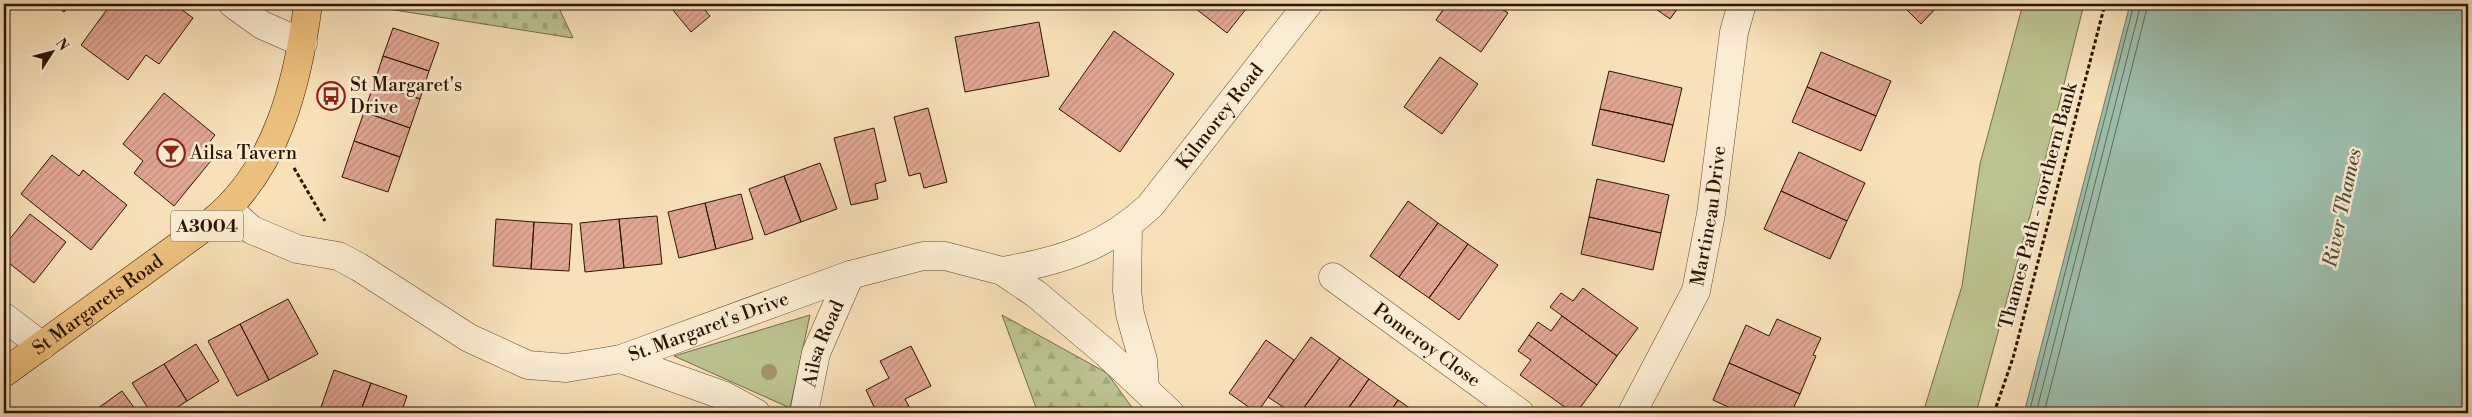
<svg xmlns="http://www.w3.org/2000/svg" width="2472" height="417" viewBox="0 0 2472 417" font-family="'Libre Bodoni',serif">
<style>
.grass{fill:#bcc390;stroke:#746c48}
.forest{fill:url(#forest-firs);stroke:#746c48}
.cemetery{fill:url(#cemetery-stones);stroke:#746c48}
.water{fill:#9dbeac;stroke:#6f7a67}
.lines{fill:none;stroke-linecap:round;stroke-linejoin:round}
.shore{stroke:#646956;stroke-width:1}
.building{fill:url(#building-hatch);stroke:#2b1400}
.minor-casing{stroke:#5e472e;stroke-width:29}
.major-casing{stroke:#2b1400;stroke-width:29}
.path{stroke:#2b1400;stroke-width:3;stroke-dasharray:4 2.5;stroke-linecap:butt}
.minor{stroke:#faecd2;stroke-width:28}
.major{stroke:#ecc07c;stroke-width:28}
.tree{fill:#a3926f}
.labels{text-anchor:middle;dominant-baseline:central;stroke-width:5;stroke-linejoin:round;paint-order:stroke}
.shield{fill:#faecd2;stroke:#69553f;stroke-width:1}
.shield-label{font-size:18px;font-weight:bold;fill:#2b1400}
.poi-label{font-size:19px;fill:#2b1400;stroke:#faecd2;text-anchor:start}
.street-label{font-size:19px;fill:#2b1400;stroke:#faecd2}
.water-label{font-size:20px;font-style:italic;fill:#53503c;stroke:#faecd2}
</style>
<defs>
<pattern id="forest-firs" width="22" height="20" patternUnits="userSpaceOnUse" patternTransform="scale(1.25)"><rect width="22" height="20" fill="#bcc390"/><path d="M5 1l3.5 6h-7zM16 11l3.5 6h-7z" fill="#a2a77a"/></pattern>
<pattern id="cemetery-stones" width="16" height="16" patternUnits="userSpaceOnUse" patternTransform="scale(1.25)"><rect width="16" height="16" fill="#bcc390"/><path d="M2 7V4a2 2 0 0 1 4 0v3zM10 15v-3a2 2 0 0 1 4 0v3z" fill="#a2a77a"/></pattern>
<pattern id="building-hatch" width="6" height="6" patternUnits="userSpaceOnUse" patternTransform="scale(1.25)"><rect width="6" height="6" fill="#e2a794"/><path d="M-1 1l2-2M0 6l6-6M5 7l2-2" fill="none" stroke="#c28f7e"/></pattern>
</defs>
<rect width="100%" height="100%" fill="#f8e1b9"/>
<filter id="stains"><feTurbulence type="fractalNoise" baseFrequency=".004" numOctaves="4"/><feColorMatrix values="0 0 0 0 .2 0 0 0 0 .09 0 0 0 0 .02 0 0 0 .5 -.17"/></filter>
<radialGradient id="worn" r=".72"><stop offset=".6" stop-color="#630" stop-opacity="0"/><stop offset="1" stop-color="#630" stop-opacity=".3"/></radialGradient>
<path class="grass" d="M2023 4H2084L2043 168 1976 413H1923L1962 286 1980 164Z
M810 315 790 408 674 356Z"/>
<path class="forest" d="M1002 315 1107 373 1136 413H1038Z"/>
<path class="cemetery" d="M356 4H557L573 38Z"/>
<path class="water" d="M2130 4H2468V413H2024Z"/>
<g class="lines">
<path class="shore" d="M2029 413 2134 4
M2036 413 2141 4
M2044 413 2148 4"/>
</g>
<path class="building" d="M53 4H71L64 12Z
M111 4H174L193 18 159 64 146 55 128 80 81 45Z
M668 4H700L710 16 691 32Z
M1192 4H1250L1227 33 1191 5Z
M1447 4H1494L1508 13 1481 52 1436 20Z
M1649 4H1681L1670 19Z
M1901 4H1940L1921 24Z
M1039 22 1049 76 965 92 955 37Z
M393 28 439 43 429 71 383 56Z
M1114 31 1174 74 1120 152 1059 109Z
M1821 52 1891 81 1876 116 1807 87Z
M383 56 429 71 420 99 374 84Z
M1440 57 1478 84 1442 134 1404 107Z
M1609 71 1682 88 1673 125 1600 109Z
M374 84 420 99 410 128 364 112Z
M1807 87 1876 116 1861 151 1792 122Z
M164 93 215 135 204 149 214 157 174 206 134 173 143 161 123 144Z
M928 108 947 182 924 188 920 173 909 176 894 117Z
M1600 109 1673 125 1664 162 1592 145Z
M364 112 410 128 400 157 354 141Z
M874 128 886 181 875 184 878 199 851 205 834 138Z
M354 141 400 157 388 192 342 177Z
M1799 152 1865 183 1847 221 1781 191Z
M52 155 79 176 83 170 127 205 91 250 21 194Z
M820 163 837 209 801 222 784 176Z
M784 176 801 222 765 235 749 189Z
M1597 179 1669 195 1661 233 1589 217Z
M1781 191 1847 221 1830 259 1764 229Z
M741 194 753 239 716 249 705 203Z
M1408 201 1438 223 1399 277 1370 256Z
M705 203 716 249 679 258 668 212Z
M30 214 66 242 34 283 4 259V246Z
M657 216 662 264 624 268 619 219Z
M1589 217 1661 233 1653 270 1581 254Z
M496 219 534 222 531 269 493 266Z
M619 219 624 268 585 272 580 223Z
M534 222 572 224 569 271 531 269Z
M1438 223 1468 244 1429 298 1399 277Z
M1468 244 1498 265 1459 320 1429 298Z
M1583 288 1638 328 1617 356 1550 307 1561 293 1573 301Z
M288 299 318 354 269 380 240 324Z
M1562 316 1617 356 1597 385 1529 335 1538 322 1551 331Z
M1777 319 1821 338 1813 355 1816 356 1800 394 1729 363 1746 325 1769 336Z
M240 324 269 380 237 396 208 341Z
M1529 335 1597 385 1576 413H1573L1520 375 1531 360 1518 351Z
M1311 337 1340 358 1300 413H1292L1268 397Z
M1266 340 1294 360 1257 413 1229 393Z
M196 344 219 381 187 401 164 364Z
M911 346 931 386 905 399 912 412 877 413 866 390 889 378 880 361Z
M1340 358 1369 379 1345 413H1300Z
M1729 363 1800 394 1791 413H1735L1737 411 1713 400Z
M164 364 187 401 169 413H151L132 383Z
M334 370 371 383 360 413H319Z
M1369 379 1398 400 1389 413H1345Z
M371 383 407 396 401 413H360Z
M122 391 138 413H95L94 411Z
M1398 400 1417 413H1389Z
M413 408 428 413H411Z"/>
<g class="lines">
<defs>
<g id="minor">
<path d="M233 4 262 25 303 43"/>
<path id="s1" d="M228 209 252 230 297 249 338 256 359 267 469 338 528 365 566 368 621 359 850 275 923 256H945L1002 271 1036 294 1106 353 1170 413"/>
<path d="M1128 226 1127 291 1130 314 1143 360 1145 388"/>
<path id="s2" d="M1002 271C1061 261 1106 247 1150 206L1308 4"/>
<path id="s3" d="M1333 277 1520 413"/>
<path d="M4 317 42 346"/>
<path d="M621 359 725 396 756 413"/>
<path id="s4" d="M804 413 816 353 850 275"/>
<path id="s5" d="M1632 413 1696 291 1711 214 1734 32 1742 4"/>
</g>
<g id="major">
<path id="s6" d="M4 373 213 221C277 169 298 82 308 4"/>
</g>
</defs>
<use href="#minor" class="minor-casing"/>
<use href="#major" class="major-casing"/>
<path class="path" d="M294 168 325 221
M1994 413 2013 358 2105 4"/>
<use href="#minor" class="minor"/>
<use href="#major" class="major"/>
</g>
<circle class="tree" cx="769" cy="372" r="8"/>
<defs>
<symbol id="bus-ring" viewBox="-11 -11 22 22"><circle r="9.5" fill="#faecd2" stroke="#8f2418" stroke-width="1.5"/><path d="M-5-6H5V4H4V6H2V4H-2V6H-4V4H-5ZM-3.5-4V0h7V-4ZM-3.5 1.2v1.5H-2V1.2ZM2 1.2v1.5H3.5V1.2Z" fill="#8f2418"/></symbol>
<symbol id="bar-ring" viewBox="-11 -11 22 22"><circle r="9.5" fill="#faecd2" stroke="#8f2418" stroke-width="1.5"/><path d="M-6-5H6L.8 .8V4.5H3.5V6h-7V4.5H-.8V.8Z" fill="#8f2418"/></symbol>
</defs>
<g fill-rule="evenodd">
<use href="#bus-ring" x="315" y="80" width="32" height="32"/>
<use href="#bar-ring" x="155" y="137" width="32" height="32"/>
</g>
<g class="labels">
<rect class="shield" x="171" y="210.5" width="72" height="31" rx="4"/>
<g class="shield-label">
<text x="207" y="226">A3004</text>
</g>
<g class="poi-label">
<text x="350" y="85">St Margaret's<tspan x="350" dy="22">Drive</tspan></text>
<text x="190" y="153">Ailsa Tavern</text>
</g>
<g class="street-label">
<text stroke="none"><textPath href="#s2" startOffset="278">Kilmorey Road</textPath></text>
<text transform="translate(2038 206) rotate(-75)">Thames Path - northern Bank</text>
<text stroke="none"><textPath href="#s5" startOffset="214">Martineau Drive</textPath></text>
<text stroke="none"><textPath href="#s6" startOffset="116">St Margarets Road</textPath></text>
<text stroke="none"><textPath href="#s1" startOffset="529">St. Margaret's Drive</textPath></text>
<text stroke="none"><textPath href="#s4" startOffset="72">Ailsa Road</textPath></text>
<text stroke="none"><textPath href="#s3" startOffset="116">Pomeroy Close</textPath></text>
</g>
<g class="water-label">
<text transform="translate(2343 208) rotate(-78)">River Thames</text>
</g>
</g>
<rect width="2472" height="417" fill="none" stroke="#f8e1b9" stroke-width="20"/>
<rect x="5" y="5" width="2462" height="407" fill="none" stroke="#2b1400" stroke-width="2.5"/>
<rect x="10" y="10" width="2452" height="397" fill="none" stroke="#2b1400"/>
<g transform="translate(52 52) rotate(54)" stroke="#faecd2" stroke-width="4" paint-order="stroke">
<path d="M0-4L9 19L0 12L-9 19Z" fill="#2b1400"/>
<text y="-8" font-size="14" font-weight="bold" text-anchor="middle" fill="#2b1400">N</text>
</g>
<rect width="100%" height="100%" filter="url(#stains)"/>
<rect width="100%" height="100%" fill="url(#worn)"/>
</svg>
